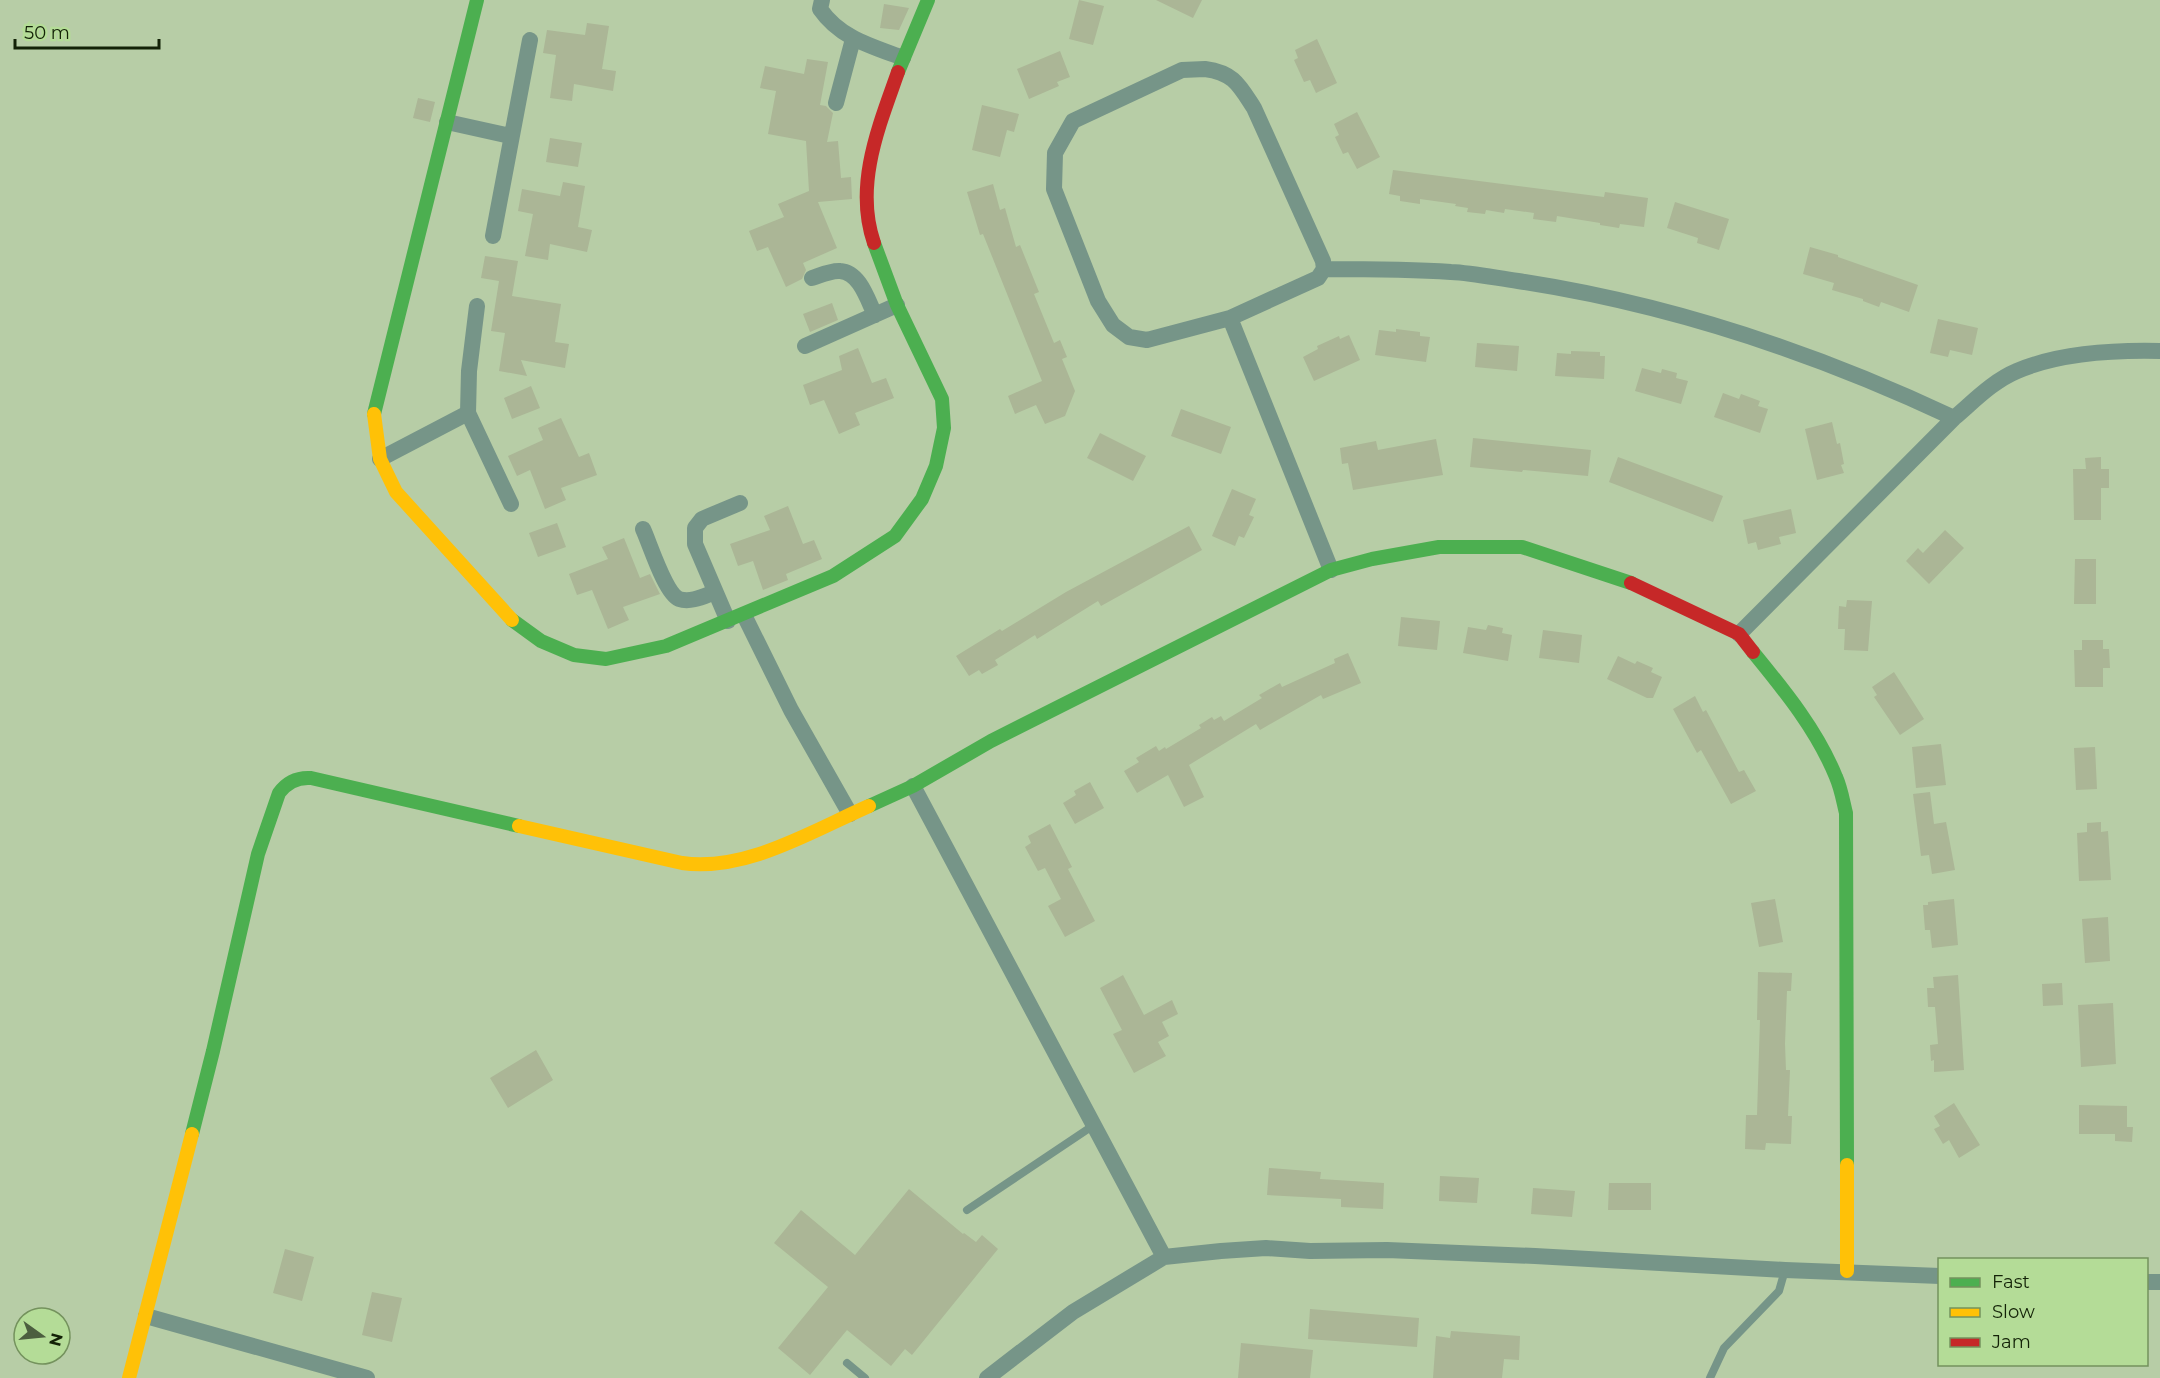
<svg xmlns="http://www.w3.org/2000/svg" width="2160" height="1378" viewBox="0 0 2160 1378" font-family="Montserrat,sans-serif">
<style>
.building{fill:#abb696}
.lines{fill:none;stroke-linecap:round;stroke-linejoin:round}
.lane{stroke:#769588;stroke-width:8}
.street{stroke:#769588;stroke-width:16}
.fast{stroke:#4caf50;stroke-width:14}
.slow{stroke:#ffc107;stroke-width:14}
.jam{stroke:#c62828;stroke-width:14}
</style>
<rect width="100%" height="100%" fill="#b7cda6"/>
<path class="building" d="M1079 0 1104 6 1093 45 1069 39Z
M1156 0H1202L1193 18Z
M884 4 909 8 899 30 880 28Z
M587 23 609 26 602 69 616 71 613 91 574 84 572 101 550 98 556 55 543 53 547 30 585 35Z
M1317 39 1337 83 1316 93 1310 80 1304 82 1294 60 1298 58 1295 50Z
M1060 51 1070 77 1057 82 1059 86 1029 99 1017 69Z
M807 59 828 62 820 105 826 106 833 113 827 142 838 141 841 178 851 177 852 199 818 202 837 248 803 263 806 270 802 279 786 287 768 247 757 251 749 231 784 217 778 204 809 191 806 141 768 134 776 91 760 88 765 66 804 74Z
M418 98 435 102 430 122 413 118Z
M982 105 1019 114 1014 132 1007 130 1000 157 972 150Z
M1357 112 1380 157 1357 169 1348 152 1343 154 1335 137 1339 135 1334 124Z
M550 138 582 143 578 167 546 162Z
M1393 170 1604 197 1605 192 1648 198 1644 227 1620 224 1619 228 1600 225V223L1557 216 1556 222 1533 219 1534 213 1505 209 1504 213 1486 210 1485 214 1467 212 1468 208 1455 206 1456 204 1420 199V204L1400 201V196L1389 194Z
M563 182 585 186 578 227 592 230 587 252 550 244 548 260 525 256 533 214 518 211 522 189 560 196Z
M993 184 1000 210 1005 208 1016 247 1020 245 1039 292 1034 294 1054 343 1060 340 1067 357 1062 359 1075 391 1065 416 1045 424 1036 405 1015 414 1008 396 1042 381 983 234 980 235 967 192Z
M1675 202 1729 219 1719 250 1697 243 1698 238 1667 228Z
M1810 247 1838 255V257L1918 285 1909 312 1881 302 1879 307 1863 301V299L1832 290 1834 283 1803 274Z
M485 256 518 261 512 296 561 304 555 342 569 344 565 368 521 360 527 376 499 371 505 333 491 331 499 281 481 278Z
M832 303 838 320 810 332 803 314Z
M1938 319 1978 328 1972 355 1950 350 1948 357 1930 353Z
M1396 329 1420 332V336L1430 337 1426 362 1375 355 1379 330 1396 332Z
M1349 335 1360 360 1314 381 1303 357 1318 349 1317 346 1339 336 1340 339Z
M1477 343 1519 346 1517 371 1475 367Z
M858 348 872 383 886 378 894 398 855 413 860 425 839 434 824 400 810 405 803 385 842 370 839 356Z
M1571 351 1600 352V356H1605L1604 379 1555 376 1557 353 1571 354Z
M1642 368 1661 373 1662 369 1677 373 1676 378 1688 381 1681 404 1635 391Z
M531 386 540 408 512 419 504 398Z
M1723 393 1739 399 1741 394 1760 401 1758 406 1768 409 1760 433 1714 417Z
M1181 409 1231 427 1221 454 1171 436Z
M561 418 579 457 589 453 597 475 561 488 566 500 545 509 530 470 517 476 508 456 543 440 538 428Z
M1832 422 1837 444 1840 443 1844 464 1841 465 1844 473 1817 480 1805 429Z
M1100 433 1146 456 1133 481 1087 458Z
M1473 438 1591 450 1588 476 1523 470 1522 472 1470 467Z
M1436 439 1443 475 1353 490 1348 463 1342 464 1340 448 1376 441 1378 450Z
M1618 457 1723 496 1713 522 1609 482Z
M2101 457V469H2109V488H2101V520H2074L2073 469H2086L2085 458Z
M1232 489 1256 499 1249 515 1254 517 1244 538 1239 536 1235 546 1212 536Z
M788 506 803 544 814 540 822 559 786 574 788 580 763 590 753 561 738 566 730 544 770 530 764 516Z
M1791 509 1796 533 1779 537 1781 544 1758 550 1756 542 1748 544 1743 520Z
M557 523 566 547 538 557 529 533Z
M1189 526 1202 550 1101 606 1098 601 1037 639 1035 635 995 660 998 665 982 674 979 670 969 676 956 656 1000 629 1002 631 1066 592Z
M1945 530 1964 548 1929 584 1906 561 1918 548 1923 553Z
M624 538 640 578 650 574 660 594 623 607 629 620 608 629 592 590 577 595 569 574 608 559 602 547Z
M2075 559H2096V604H2074Z
M1847 600 1872 601 1868 651 1844 650 1845 629H1838L1839 606 1846 607Z
M1401 617 1440 621 1437 650 1398 646Z
M1488 625 1503 628 1502 633 1512 635 1508 661 1463 653 1468 627 1486 630Z
M1543 630 1582 635 1579 663 1539 658Z
M2082 640H2103V649H2109L2110 668H2103V687H2075L2074 650H2082Z
M1348 653 1361 683 1323 699 1321 695 1260 730 1256 724 1189 765 1204 797 1184 807 1168 775 1137 793 1124 771 1139 762 1136 758 1156 746 1159 751 1165 747 1166 749 1201 728 1199 725 1212 717 1214 720 1221 716 1224 721 1262 698 1259 695 1280 683 1282 687 1335 663 1334 659Z
M1618 656 1635 664 1637 661 1653 668 1651 672 1662 677 1653 698H1647L1607 679Z
M1894 672 1924 719 1900 735 1874 697 1877 695 1872 687Z
M1695 696 1703 712 1706 710 1739 772 1744 770 1756 791 1731 804 1701 750 1697 753 1673 709Z
M1941 744 1946 785 1916 788 1912 747Z
M2095 747 2097 789 2076 790 2074 748Z
M1090 782 1104 808 1075 824 1063 803 1076 795 1074 791Z
M1930 792 1934 824 1946 822 1955 870 1932 874 1929 855 1921 856 1913 794Z
M2101 822V832L2108 831 2111 880 2079 881 2077 833 2087 832V823Z
M1050 824 1072 867 1068 869 1095 921 1065 937 1048 906 1061 899 1045 868 1038 871 1025 847 1031 843 1028 836Z
M1775 899 1783 942 1759 947 1751 903Z
M1954 899 1958 945 1932 948 1930 930H1925L1923 905H1928V902Z
M2108 917 2110 961 2085 963 2082 919Z
M1758 972 1792 973 1791 991H1787L1785 1044 1786 1070H1790L1788 1116H1792L1791 1144 1766 1143 1765 1150 1745 1149 1746 1115H1757L1760 1020H1757Z
M1123 975 1144 1015 1172 1000 1178 1014 1162 1022 1169 1036 1158 1042 1166 1056 1134 1073 1113 1034 1122 1030 1100 988Z
M1958 975 1964 1070 1934 1072V1060L1931 1061 1930 1045 1938 1044 1935 1007H1928L1927 988H1934L1933 977Z
M2062 983 2063 1005 2043 1006 2042 984Z
M2113 1003 2116 1064 2081 1067 2078 1005Z
M536 1050 553 1080 508 1108 490 1078Z
M1954 1103 1980 1145 1959 1158 1949 1140 1943 1144 1934 1129 1940 1126 1934 1116Z
M2079 1105 2127 1106V1127H2133L2132 1142 2115 1141V1134H2079Z
M1269 1168 1321 1172 1320 1179 1384 1183 1383 1209 1341 1207V1199L1267 1195Z
M1440 1176 1479 1178 1477 1203 1439 1201Z
M1609 1183H1651V1210H1608Z
M1533 1188 1575 1191 1572 1217 1531 1214Z
M909 1189 963 1234 964 1233 976 1242 982 1235 998 1249 912 1355 905 1349 891 1366 847 1330 810 1375 778 1348 828 1287 774 1243 801 1210 855 1255Z
M285 1249 314 1257 302 1301 273 1293Z
M372 1292 402 1298 392 1342 362 1335Z
M1310 1309 1419 1318 1417 1347 1308 1339Z
M1451 1331 1520 1336 1519 1360 1504 1359 1502 1378H1433L1436 1336 1450 1338Z
M1241 1343 1313 1350 1310 1378H1238Z"/>
<g class="lines">
<path class="lane" d="M967 1210 1094 1125
M847 1363 865 1378
M1710 1378 1724 1348 1779 1291 1785 1270"/>
<path class="street" d="M822 0 820 9C840 38 871 46 903 58
M1205 69C1234 73 1239 85 1254 108L1323 261 1324 269 1318 278 1230 318 1147 340 1129 337 1113 325 1098 301 1054 189 1055 153 1073 121 1182 70Z
M836 103 853 39
M447 122 510 136
M493 236 530 40
M1324 269C1366 269 1409 269 1451 272 1473 273 1496 278 1518 281 1670 304 1816 353 1954 418
M812 278C821 275 832 270 840 271 860 272 868 301 875 315
M477 306 469 371 468 413 511 504
M1230 318 1331 570
M805 346 897 305
M380 459 468 413
M643 529C650 544 665 593 679 599 691 603 704 596 715 592
M744 615 791 710 850 814
M728 621 695 544V528L702 519 740 503
M1739 634 1954 418C1974 401 1993 381 2017 371 2059 353 2115 350 2160 351
M913 786 1164 1257
M2146 1282H2160
M146 1316 367 1378
M987 1378 1073 1312 1164 1257 1221 1251 1266 1248 1310 1251 1387 1250 1535 1256 1785 1270 1940 1276"/>
<path class="fast" d="M898 72 928 0
M374 414 477 0
M512 620 541 641 574 655 606 659 666 646 833 576 895 536 922 499 936 466 944 428 942 399 897 305 874 243
M1753 652C1784 690 1817 730 1836 777 1841 788 1843 801 1846 813L1847 1165
M869 806 913 786 991 741 1331 570 1372 559 1439 547H1522L1631 583
M192 1134 213 1051 258 854 279 793C287 782 297 777 311 778L519 826"/>
<path class="slow" d="M374 414 380 459 396 492 512 620
M519 826 682 863C746 872 812 831 869 806
M1847 1165V1271
M129 1378 192 1134"/>
<path class="jam" d="M874 243C854 185 879 126 898 72
M1631 583 1739 634 1753 652"/>
</g>
<rect x="1938" y="1258" width="210" height="108" fill="#b4dc97" stroke="#74925d" stroke-width="1.5"/>
<rect x="1950" y="1278" width="30" height="9" fill="#4caf50" stroke="#74925d" stroke-width="1.5"/>
<text x="1992" y="1288" font-size="18" fill="#132207">Fast</text>
<rect x="1950" y="1308" width="30" height="9" fill="#ffc107" stroke="#74925d" stroke-width="1.5"/>
<text x="1992" y="1318" font-size="18" fill="#132207">Slow</text>
<rect x="1950" y="1338" width="30" height="9" fill="#c62828" stroke="#74925d" stroke-width="1.5"/>
<text x="1992" y="1348" font-size="18" fill="#132207">Jam</text>
<g transform="translate(42 1336) rotate(105)"><circle r="28" fill="#b4dc97" stroke="#74925d" stroke-width="1.5"/>
<path d="M0-4.5L10 22L0 15L-10 22Z" fill="#4c5e3f"/>
<text y="-9" font-size="16" font-weight="bold" text-anchor="middle" fill="#132207">N</text>
</g>
<path d="M15 39v9h144v-9" fill="none" stroke="#132207" stroke-width="3"/>
<text x="24" y="39" font-size="18" fill="#132207" stroke="#b4dc97" stroke-width="4.5" paint-order="stroke">50 m</text>
</svg>
